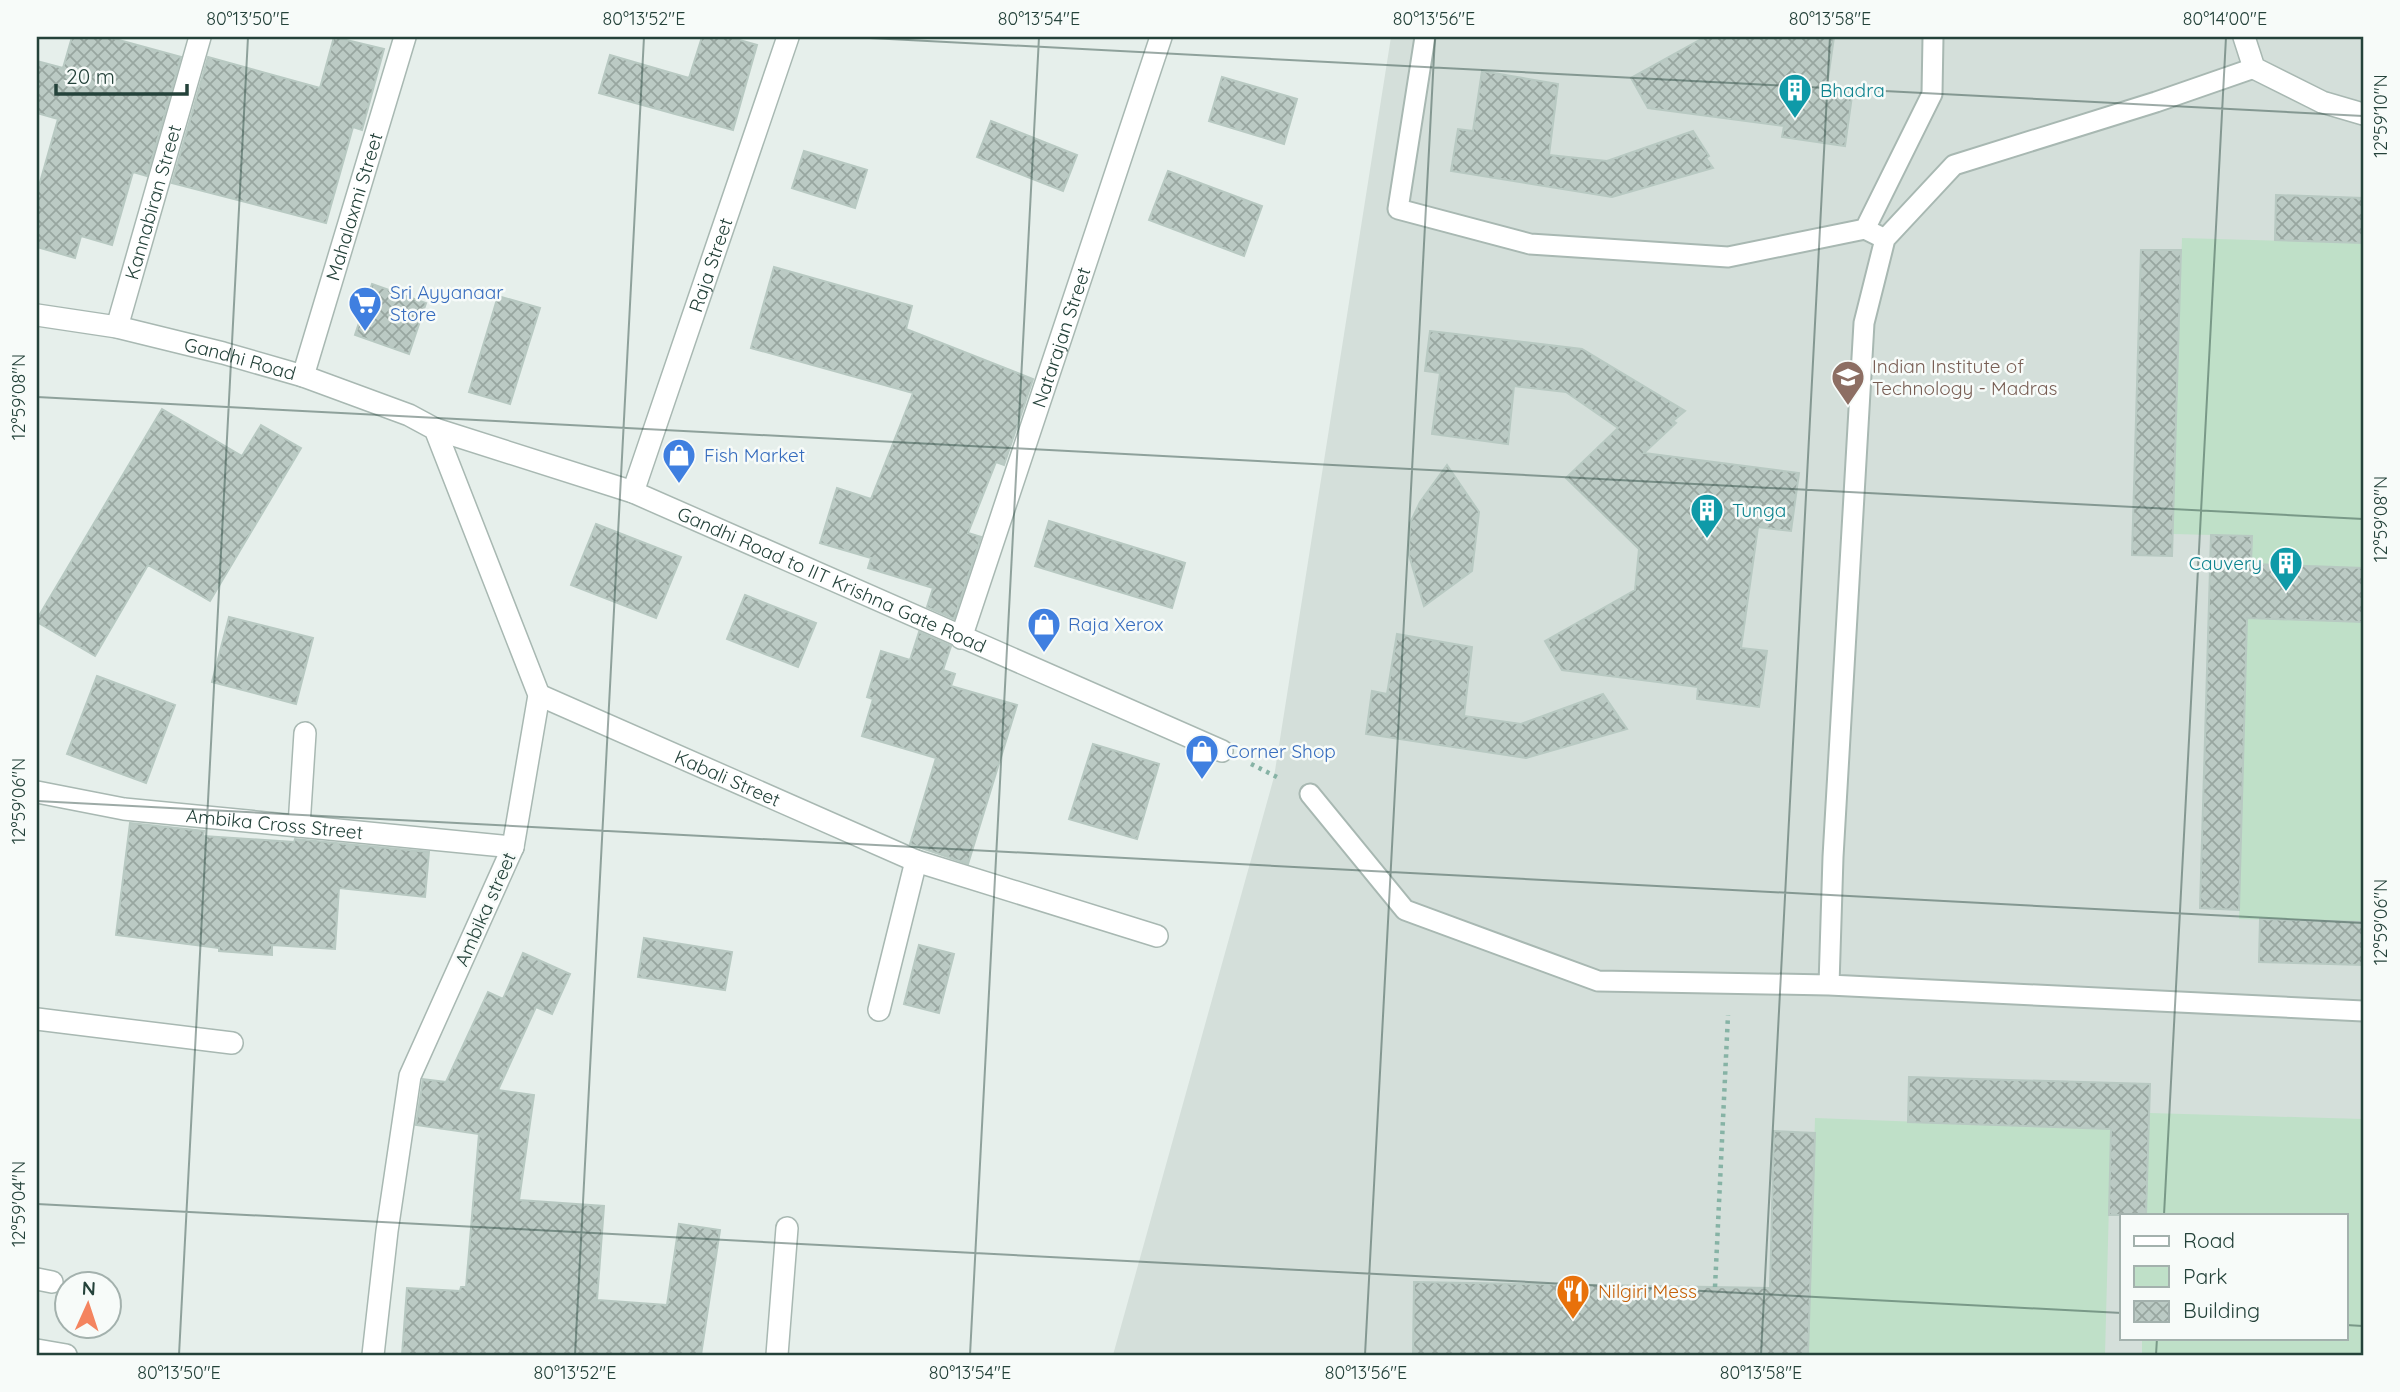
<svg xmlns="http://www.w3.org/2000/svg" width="2400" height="1392" viewBox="0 0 2400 1392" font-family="Quicksand,sans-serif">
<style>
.built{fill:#d4dfda;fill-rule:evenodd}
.green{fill:#bfe0c8}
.building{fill:url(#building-cross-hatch);stroke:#b8c9c2;stroke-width:2}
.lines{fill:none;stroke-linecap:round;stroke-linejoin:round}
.service-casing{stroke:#a8b8b2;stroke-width:23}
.minor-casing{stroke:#a8b8b2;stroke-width:24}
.tertiary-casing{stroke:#a8b8b2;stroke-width:24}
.path{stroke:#86b3a5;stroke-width:4.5;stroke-dasharray:3.5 5;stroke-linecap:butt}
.service{stroke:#fff;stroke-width:19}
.minor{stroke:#fff;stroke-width:21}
.tertiary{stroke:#fff;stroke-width:21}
.ticks{fill:none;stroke:#24423a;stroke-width:2;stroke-opacity:0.45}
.labels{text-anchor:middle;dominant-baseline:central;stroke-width:5;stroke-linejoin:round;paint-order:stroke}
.culture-label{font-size:19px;fill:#0d838f;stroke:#f7fbf9;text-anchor:start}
.street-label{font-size:19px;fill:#24423a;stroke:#f7fbf9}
.shop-label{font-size:19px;fill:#366cbe;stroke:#f7fbf9;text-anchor:start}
.education-label{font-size:19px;fill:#785e54;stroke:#f7fbf9;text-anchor:start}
.food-label{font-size:19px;fill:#c56008;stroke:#f7fbf9;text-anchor:start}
.neatline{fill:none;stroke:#24423a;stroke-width:2.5}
.ticks-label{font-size:18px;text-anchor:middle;fill:#24423a}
</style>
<defs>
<pattern id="building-cross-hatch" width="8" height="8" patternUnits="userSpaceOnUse" patternTransform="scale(1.75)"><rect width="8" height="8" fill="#bbcac4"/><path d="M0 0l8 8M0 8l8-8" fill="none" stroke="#98a6a0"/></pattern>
</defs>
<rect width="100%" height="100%" fill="#e6efeb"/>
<path class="built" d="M1391 37H2363V1355H1113L1274 777ZM2122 1215H2346V1338H2122Z"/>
<path class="green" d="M2182 238 2363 243V568L2251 564V536L2173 534Z
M2247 618 2363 622V922L2239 919Z
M2149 1113 2363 1119V1355H2142V1338H2346V1215H2146Z
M1815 1118 2111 1129 2105 1355H1808Z"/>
<path class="building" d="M72 37H108L181 57 147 176 133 172 112 245 81 236 75 258 37 247V193L58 119 37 113V61L63 68Z
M334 37 384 49 362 130 353 127 326 223 172 183 208 57 320 88Z
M702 37H729L757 45 733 130 599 93 610 55 689 78Z
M1705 37H1834L1827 86 1853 89 1845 146 1782 137 1784 126 1648 108 1631 78Z
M1482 71 1558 84 1549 155 1607 161 1693 131 1709 156 1706 158 1713 168 1612 197 1451 171 1458 129 1473 131Z
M1222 77 1297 99 1284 144 1209 121Z
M991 121 1077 155 1063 191 977 157Z
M804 151 867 170 855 208 792 188Z
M1168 171 1262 206 1244 256 1149 220Z
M2276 195 2363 198V243L2275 240Z
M2141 250H2181L2172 556 2132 555Z
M774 267 912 306 906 329 1033 379 1004 465 996 462 968 533 981 537 954 619 927 607 933 588 868 568 871 558 820 543 837 488 871 499 913 393 751 348Z
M372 284 426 303 409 354 355 335Z
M498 296 540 308 510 404 469 392Z
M1430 331 1582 349 1685 411 1673 421 1676 423 1644 453 1799 473 1791 531 1758 527 1741 648 1767 651 1759 707 1697 699 1698 687 1562 670 1545 641 1635 590 1639 549 1566 478 1618 428 1566 392 1514 386 1508 444 1432 434 1440 373 1425 371Z
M162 409 242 456 261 425 301 448 210 601 148 565 95 656 37 622V619Z
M1447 465 1479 512 1472 571 1424 606 1409 555 1410 523 1420 502Z
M1049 521 1185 563 1172 608 1035 566Z
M596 524 681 557 656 618 571 585Z
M2211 535 2252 536 2251 564 2363 568V622L2247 618 2239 910 2200 908Z
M745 595 816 623 798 667 727 639Z
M229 617 313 638 296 704 212 682Z
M919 632 951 646 943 670 955 674 951 686 1017 705 968 864 910 844 936 758 862 736 873 699 867 697 881 651 910 660Z
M1397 634 1472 647 1464 716 1521 724 1603 694 1627 729 1526 758 1366 734 1372 691 1387 694Z
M97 676 175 705 146 783 67 754Z
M1093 744 1159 764 1137 839 1069 819Z
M130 823 204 831 203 836 294 842 295 839 429 852 425 897 339 888 335 949 272 945V955L219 951V948L116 935Z
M2260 919 2363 922V965L2259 962Z
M644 938 732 952 725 990 638 977Z
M919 945 954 954 939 1013 904 1004Z
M523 953 570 974 552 1014 536 1007 498 1090 534 1095 519 1200 604 1206 597 1300 667 1305 679 1224 720 1230 701 1355H402L407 1288 460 1291 461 1287H466L479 1134 416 1125 423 1079 446 1082 488 992 503 999Z
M1909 1077 2150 1084 2146 1215H2109L2111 1129 1908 1122Z
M1774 1131 1815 1133 1808 1355H1413L1414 1282 1770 1288Z"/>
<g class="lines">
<defs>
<path id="service" d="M1425 37 1398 209 1530 244 1728 257 1865 229 1885 239
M1865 229 1932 94 1933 37
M1310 794 1405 910 1598 981 1829 985 1833 857 1864 323 1885 239 1954 165 2156 102 2254 68
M1829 985 2363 1011"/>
<g id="minor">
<path d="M2244 37 2254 68 2322 102 2363 114"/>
<path id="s1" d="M117 327 200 37"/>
<path id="s2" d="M303 376 405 37"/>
<path id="s3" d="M435 429 633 492 1222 751"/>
<path id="s4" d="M633 492 788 37"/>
<path id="s5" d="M961 638 1161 37"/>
<path id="s6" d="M539 695 916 861 1157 936"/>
<path id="s7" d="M37 792 124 809 513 847"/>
<path d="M299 826 305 733"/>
<path d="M879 1010 916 861"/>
<path d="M37 1019 232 1043"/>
<path d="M37 1279 52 1282"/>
<path d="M37 1350 66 1355"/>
<path d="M777 1355 787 1228"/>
</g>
<g id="tertiary">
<path id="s8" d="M37 315 117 327 223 353 303 376 409 415 435 429 539 695 513 847 410 1076 387 1231 373 1355"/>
</g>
</defs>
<use href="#service" class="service-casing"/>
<use href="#minor" class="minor-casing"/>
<use href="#tertiary" class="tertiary-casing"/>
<path class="path" d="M1251 764 1281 779
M1715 1287 1728 1015"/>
<use href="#service" class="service"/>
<use href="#minor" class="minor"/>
<use href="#tertiary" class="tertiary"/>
</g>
<path class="ticks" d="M851 37 2363 116M37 397 2363 519M37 801 2363 923M37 1204 2122 1313M2164 1215 2226 37M2346 1325 2363 1326M179 1355 248 37M575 1355 644 37M970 1355 1039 37M1365 1355 1435 37M1761 1355 1830 37M2156 1355 2157 1338"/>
<defs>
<symbol id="building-pin" viewBox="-11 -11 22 30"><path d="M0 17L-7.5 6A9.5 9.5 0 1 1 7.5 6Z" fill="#0f9aa8" stroke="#f7fbf9"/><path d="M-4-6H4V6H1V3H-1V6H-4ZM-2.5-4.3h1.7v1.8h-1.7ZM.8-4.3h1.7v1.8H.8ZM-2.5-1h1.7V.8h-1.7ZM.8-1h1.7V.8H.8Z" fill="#fff"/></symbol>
<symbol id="supermarket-pin" viewBox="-11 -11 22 30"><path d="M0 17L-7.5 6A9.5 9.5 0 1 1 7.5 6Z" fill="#3f7fe0" stroke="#f7fbf9"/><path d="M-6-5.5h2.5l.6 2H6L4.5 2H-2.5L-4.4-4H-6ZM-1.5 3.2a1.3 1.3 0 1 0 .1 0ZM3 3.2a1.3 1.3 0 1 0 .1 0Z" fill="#fff"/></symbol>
<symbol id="university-pin" viewBox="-11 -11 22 30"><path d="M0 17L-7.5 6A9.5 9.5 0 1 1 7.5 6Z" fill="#8d6e63" stroke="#f7fbf9"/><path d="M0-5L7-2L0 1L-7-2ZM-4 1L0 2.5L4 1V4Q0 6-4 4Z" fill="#fff"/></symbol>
<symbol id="shop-pin" viewBox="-11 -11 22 30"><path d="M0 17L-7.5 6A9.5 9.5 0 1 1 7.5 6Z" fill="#3f7fe0" stroke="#f7fbf9"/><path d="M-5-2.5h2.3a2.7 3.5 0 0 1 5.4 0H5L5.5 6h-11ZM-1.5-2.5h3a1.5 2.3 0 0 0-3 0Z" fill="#fff"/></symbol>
<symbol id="restaurant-pin" viewBox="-11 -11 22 30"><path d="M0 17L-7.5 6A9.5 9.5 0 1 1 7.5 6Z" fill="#e8710a" stroke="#f7fbf9"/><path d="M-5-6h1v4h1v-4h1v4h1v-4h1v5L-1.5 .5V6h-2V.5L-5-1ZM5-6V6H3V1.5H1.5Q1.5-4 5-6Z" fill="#fff"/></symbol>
</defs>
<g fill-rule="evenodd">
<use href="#building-pin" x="1776" y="71" width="38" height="52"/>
<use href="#supermarket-pin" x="346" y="284" width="38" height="52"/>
<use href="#university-pin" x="1829" y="358" width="38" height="52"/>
<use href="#shop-pin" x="660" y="436" width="38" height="52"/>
<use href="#building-pin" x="1688" y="491" width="38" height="52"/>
<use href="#building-pin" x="2267" y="544" width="38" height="52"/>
<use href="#shop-pin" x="1025" y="605" width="38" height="52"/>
<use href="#shop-pin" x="1183" y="732" width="38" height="52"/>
<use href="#restaurant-pin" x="1554" y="1272" width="38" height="52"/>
</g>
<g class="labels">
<g class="culture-label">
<text x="1820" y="90">Bhadra</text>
<text x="1732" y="510">Tunga</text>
<text x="2262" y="563" text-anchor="end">Cauvery</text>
</g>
<g class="street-label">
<text stroke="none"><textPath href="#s1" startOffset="130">Kannabiran Street</textPath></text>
<text stroke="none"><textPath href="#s2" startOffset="177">Mahalaxmi Street</textPath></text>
<text stroke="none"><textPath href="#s4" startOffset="240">Raja Street</textPath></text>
<text stroke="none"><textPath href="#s5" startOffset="317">Natarajan Street</textPath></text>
<text stroke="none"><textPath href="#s8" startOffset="208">Gandhi Road</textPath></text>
<text stroke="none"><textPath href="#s3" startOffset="425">Gandhi Road to IIT Krishna Gate Road</textPath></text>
<text stroke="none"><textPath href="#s6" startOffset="206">Kabali Street</textPath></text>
<text stroke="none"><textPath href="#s7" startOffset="240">Ambika Cross Street</textPath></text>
<text transform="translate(485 909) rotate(-66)">Ambika street</text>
</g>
<g class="shop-label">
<text x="390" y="292">Sri Ayyanaar<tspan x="390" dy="22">Store</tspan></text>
<text x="704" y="455">Fish Market</text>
<text x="1068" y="624">Raja Xerox</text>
<text x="1226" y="751">Corner Shop</text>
</g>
<g class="education-label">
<text x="1872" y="366">Indian Institute of<tspan x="1872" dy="22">Technology - Madras</tspan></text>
</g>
<g class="food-label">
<text x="1598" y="1291">Nilgiri Mess</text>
</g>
</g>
<rect width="2400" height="1392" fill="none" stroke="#f7fbf9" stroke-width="77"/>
<rect x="2120" y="1214" width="228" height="126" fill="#f7fbf9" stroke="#a3b1ad" stroke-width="2"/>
<rect x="2134" y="1236" width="35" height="10" fill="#ffffff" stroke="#a3b1ad" stroke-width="2"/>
<text x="2183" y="1248" font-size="21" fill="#24423a">Road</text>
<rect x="2134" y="1266" width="35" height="21" fill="#bfe0c8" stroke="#a3b1ad" stroke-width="2"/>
<text x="2183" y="1284" font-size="21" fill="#24423a">Park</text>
<rect x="2134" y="1301" width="35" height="21" fill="url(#building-cross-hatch)" stroke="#a3b1ad" stroke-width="2"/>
<text x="2183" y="1318" font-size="21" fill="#24423a">Building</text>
<g transform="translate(88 1305) rotate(3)"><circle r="33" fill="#f7fbf9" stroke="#a3b1ad" stroke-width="2"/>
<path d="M0-5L12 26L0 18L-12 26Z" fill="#f4845f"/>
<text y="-10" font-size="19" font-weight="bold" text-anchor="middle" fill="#24423a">N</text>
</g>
<path d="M56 84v10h131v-10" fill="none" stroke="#24423a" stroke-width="3.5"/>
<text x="66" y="84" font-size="21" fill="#24423a" stroke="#f7fbf9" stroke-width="5" paint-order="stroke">20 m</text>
<rect x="38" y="38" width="2324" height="1316" class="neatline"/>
<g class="ticks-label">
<text x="248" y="25">80°13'50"E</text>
<text x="644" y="25">80°13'52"E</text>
<text x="1039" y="25">80°13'54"E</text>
<text x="1434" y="25">80°13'56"E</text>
<text x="1830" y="25">80°13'58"E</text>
<text x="2225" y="25">80°14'00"E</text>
<text transform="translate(2381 116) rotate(-90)" y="6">12°59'10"N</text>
<text transform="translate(19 397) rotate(-90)" y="6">12°59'08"N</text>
<text transform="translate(2381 519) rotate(-90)" y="6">12°59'08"N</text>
<text transform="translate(19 801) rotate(-90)" y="6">12°59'06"N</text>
<text transform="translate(2381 922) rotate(-90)" y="6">12°59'06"N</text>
<text transform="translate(19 1204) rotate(-90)" y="6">12°59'04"N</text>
<text x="179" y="1379">80°13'50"E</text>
<text x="575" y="1379">80°13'52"E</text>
<text x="970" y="1379">80°13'54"E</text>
<text x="1366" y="1379">80°13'56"E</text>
<text x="1761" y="1379">80°13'58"E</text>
</g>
</svg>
